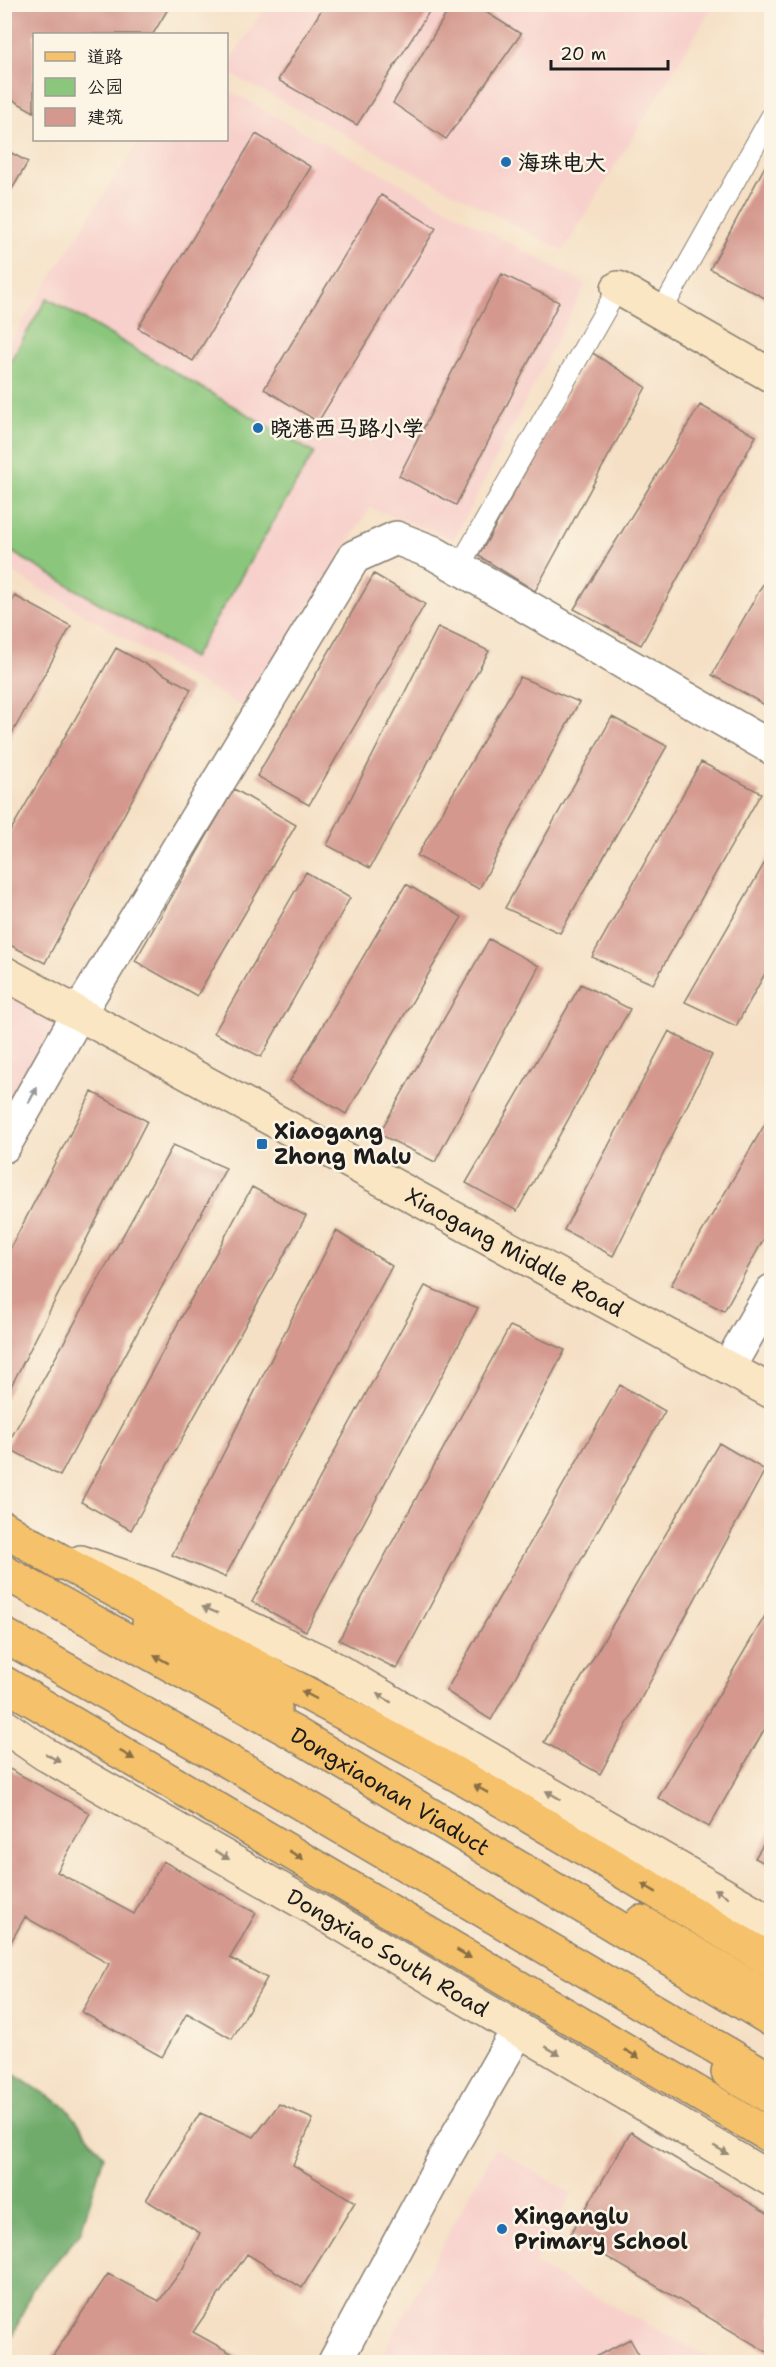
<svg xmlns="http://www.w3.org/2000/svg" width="776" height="2367" viewBox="0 0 776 2367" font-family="'Shantell Sans','LXGW WenKai TC',sans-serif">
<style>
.built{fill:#f7d0cb}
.green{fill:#8ac67c;stroke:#53714c;stroke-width:1.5}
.forest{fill:#6fab6c;stroke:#466444;stroke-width:1.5}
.building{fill:#d4988e}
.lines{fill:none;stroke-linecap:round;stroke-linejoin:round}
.lane-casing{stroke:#887e70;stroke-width:22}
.street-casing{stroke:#887e70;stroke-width:36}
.secondary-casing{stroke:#887e70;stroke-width:36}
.primary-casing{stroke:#887e70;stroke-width:36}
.highway-casing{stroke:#887e70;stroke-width:36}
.lane{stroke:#fff;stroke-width:20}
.street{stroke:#fff;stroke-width:33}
.secondary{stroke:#fbe6c4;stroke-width:33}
.primary{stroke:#f5c16b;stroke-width:33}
.highway{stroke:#f5c16b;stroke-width:33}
.oneway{fill:#999}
.oneway2{fill:#978b78}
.oneway3{fill:#886e44}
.poi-dot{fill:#1f6fb2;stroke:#fcf5e5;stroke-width:2}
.labels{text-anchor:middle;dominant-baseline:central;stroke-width:5;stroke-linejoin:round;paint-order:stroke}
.poi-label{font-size:22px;font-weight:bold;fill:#1c1c1c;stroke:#fcf5e5;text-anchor:start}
.street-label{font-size:22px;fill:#1c1c1c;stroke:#fcf5e5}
</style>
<rect width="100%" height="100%" fill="#fcf5e5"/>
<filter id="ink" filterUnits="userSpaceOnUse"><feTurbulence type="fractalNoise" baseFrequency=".0167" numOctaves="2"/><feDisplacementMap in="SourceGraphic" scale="12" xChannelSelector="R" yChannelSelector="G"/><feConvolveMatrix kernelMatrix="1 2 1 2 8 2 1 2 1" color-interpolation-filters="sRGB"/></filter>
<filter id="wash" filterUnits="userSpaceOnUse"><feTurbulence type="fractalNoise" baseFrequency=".008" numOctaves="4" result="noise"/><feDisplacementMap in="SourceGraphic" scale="24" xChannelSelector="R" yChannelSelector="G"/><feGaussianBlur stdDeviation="1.35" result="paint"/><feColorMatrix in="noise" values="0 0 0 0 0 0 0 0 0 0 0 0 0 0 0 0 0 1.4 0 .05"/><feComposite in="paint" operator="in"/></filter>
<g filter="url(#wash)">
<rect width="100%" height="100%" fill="#f5e0c5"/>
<path class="built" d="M266 5H714L563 251 227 72 226 67Z
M227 90 586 284 454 539 370 508 243 708 5 568V349L139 140H226Z
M5 973 79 1013 5 1146Z
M495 2148 572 2194 534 2264 718 2362H378Z"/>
<path class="green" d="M47 298 314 453 193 658 5 548V370Z"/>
<path class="forest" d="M5 2069 66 2107 104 2156 80 2234 33 2288 5 2355Z"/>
<g id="blocks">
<path class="building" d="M4 4H171L153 34H34V112L4 95Z
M325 4H434L357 125 278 80Z
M452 4H473L521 34 446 139 393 103Z
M256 134 311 167 193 361 138 328Z
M4 149 28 162 4 203Z
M772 153V302L710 269Z
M381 195 436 228 318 422 264 389Z
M502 274 559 302 456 505 399 476Z
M591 352 646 387 535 591 479 556Z
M700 405 756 436 641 645 574 609Z
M772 568V709L712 675Z
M374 574 425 604 309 805 257 776Z
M15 596 71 626 4 748V614Z
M438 627 489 651 370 868 327 845Z
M116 648 191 689 45 963 4 942V842Z
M520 677 579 702 479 889 417 856Z
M612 717 667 746 560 933 505 908Z
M701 762 761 793 653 984 592 957Z
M234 789 296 825 197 996 135 961Z
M772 850V961L736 1026 685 1002Z
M306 872 350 898 261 1057 214 1033Z
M406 884 462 917 346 1114 290 1081Z
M489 939 539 966 435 1162 379 1134Z
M581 984 630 1009 517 1211 466 1183Z
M669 1031 712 1055 613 1256 564 1230Z
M92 1092 147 1121 4 1400V1260Z
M772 1112V1224L724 1311 671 1285Z
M173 1145 226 1168 60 1476 6 1447Z
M252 1187 306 1216 131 1530 81 1502Z
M336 1231 392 1266 225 1577 172 1555Z
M425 1286 478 1308 306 1631 252 1602Z
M510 1326 565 1350 397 1669 339 1640Z
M620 1385 665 1411 491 1720 446 1691Z
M719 1443 765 1470 600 1774 544 1742Z
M772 1604V1716L709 1827 658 1798Z
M4 1766 90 1813 57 1872 134 1914 163 1861 256 1913 230 1958 267 1978 232 2039 187 2013 162 2057 82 2012 109 1964 25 1917 4 1954Z
M772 1830V1867L755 1858Z
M279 2104 313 2119 293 2165 355 2202 302 2288 247 2254 193 2332 247 2362H54L50 2360 108 2274 159 2301 183 2268 200 2233 146 2200 200 2113 254 2137Z
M631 2132 772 2216V2355L570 2235Z
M630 2339 643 2362H586Z"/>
</g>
</g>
<g filter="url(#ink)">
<use href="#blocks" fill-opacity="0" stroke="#887e70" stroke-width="1.5"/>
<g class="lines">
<defs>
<path id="lane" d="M661 312 772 115
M459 567 618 288"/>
<path id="street" d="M4 1146 79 1013 354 557 396 538 432 552 772 748
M728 1368 772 1291
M335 2362 443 2161 518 2030"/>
<g id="secondary">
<path d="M618 288 772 376"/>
<path id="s1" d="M4 973 772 1392"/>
<path d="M81 1562 148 1585 235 1621 326 1664 772 1923"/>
<path id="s2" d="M4 1726 45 1754 329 1917 772 2180"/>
</g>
<path id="primary" d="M4 1528 59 1563
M149 1623 275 1708
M641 1922 772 1999
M728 2072 772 2098"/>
<g id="highway">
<path d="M35 1546C173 1625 315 1696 454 1773 562 1833 666 1898 772 1961"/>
<path id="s3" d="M4 1572 294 1733 772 2020"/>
<path d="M4 1635 258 1778 772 2080"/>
<path d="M4 1683 772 2137"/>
</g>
</defs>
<use href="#lane" class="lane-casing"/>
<use href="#street" class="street-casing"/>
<use href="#secondary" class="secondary-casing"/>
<use href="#primary" class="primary-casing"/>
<use href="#highway" class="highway-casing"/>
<use href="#lane" class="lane"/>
<use href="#street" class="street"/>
<use href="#secondary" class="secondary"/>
<use href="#primary" class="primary"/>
<use href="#highway" class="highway"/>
</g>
<defs><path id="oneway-solid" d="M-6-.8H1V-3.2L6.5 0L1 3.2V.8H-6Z" transform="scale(1.5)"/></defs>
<use class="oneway" href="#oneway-solid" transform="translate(33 1095) rotate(-61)"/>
<g class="oneway2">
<use href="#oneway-solid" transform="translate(210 1610) rotate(-157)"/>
<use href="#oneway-solid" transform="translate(384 1698) rotate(-149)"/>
<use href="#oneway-solid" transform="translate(53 1758) rotate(30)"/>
<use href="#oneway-solid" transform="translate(553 1795) rotate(-150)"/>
<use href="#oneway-solid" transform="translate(222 1855) rotate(30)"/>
<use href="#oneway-solid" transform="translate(721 1893) rotate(-150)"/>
<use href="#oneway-solid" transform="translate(553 2051) rotate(31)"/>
<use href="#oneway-solid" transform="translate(721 2150) rotate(30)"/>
</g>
<g class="oneway3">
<use href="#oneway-solid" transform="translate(161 1659) rotate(-151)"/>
<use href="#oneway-solid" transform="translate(309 1695) rotate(-152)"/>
<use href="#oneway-solid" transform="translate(127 1755) rotate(30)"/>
<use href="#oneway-solid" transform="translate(481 1789) rotate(-151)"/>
<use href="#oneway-solid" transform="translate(296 1855) rotate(31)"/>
<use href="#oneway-solid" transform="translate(649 1888) rotate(-149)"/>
<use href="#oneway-solid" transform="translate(464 1954) rotate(31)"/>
<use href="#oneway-solid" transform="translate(632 2054) rotate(31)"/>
</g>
</g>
<g class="poi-dot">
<circle cx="506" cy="162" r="6"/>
<circle cx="258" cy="428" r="6"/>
<rect x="256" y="1138" width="12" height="12" rx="3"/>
<circle cx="502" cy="2229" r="6"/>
</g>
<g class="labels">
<g class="poi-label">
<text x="518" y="162">海珠电大</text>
<text x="270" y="428">晓港西马路小学</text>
<text x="274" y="1131">Xiaogang<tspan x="274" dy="25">Zhong Malu</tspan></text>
<text x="514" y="2216">Xinganglu<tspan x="514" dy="25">Primary School</tspan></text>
</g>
<g class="street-label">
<text stroke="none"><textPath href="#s1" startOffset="582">Xiaogang Middle Road</textPath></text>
<text stroke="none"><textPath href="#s3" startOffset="444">Dongxiaonan Viaduct</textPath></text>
<text stroke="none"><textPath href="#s2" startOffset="446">Dongxiao South Road</textPath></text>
</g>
</g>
<rect width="776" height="2367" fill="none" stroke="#fcf5e5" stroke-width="24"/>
<rect x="33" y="33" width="195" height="108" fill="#fcf5e5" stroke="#a29e95" stroke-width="1.5"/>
<rect x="45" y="52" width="30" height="9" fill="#f5c16b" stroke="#a29e95" stroke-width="1.5"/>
<text x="87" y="63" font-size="18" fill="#1c1c1c">道路</text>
<rect x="45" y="78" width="30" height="18" fill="#8ac67c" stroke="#a29e95" stroke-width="1.5"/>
<text x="87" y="93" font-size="18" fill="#1c1c1c">公园</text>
<rect x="45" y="108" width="30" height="18" fill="#d4988e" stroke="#a29e95" stroke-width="1.5"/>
<text x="87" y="123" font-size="18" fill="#1c1c1c">建筑</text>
<path d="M551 60v9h117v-9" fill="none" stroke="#1c1c1c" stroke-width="3"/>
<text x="560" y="60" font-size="18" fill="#1c1c1c" stroke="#fcf5e5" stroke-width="4.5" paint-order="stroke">20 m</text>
</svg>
